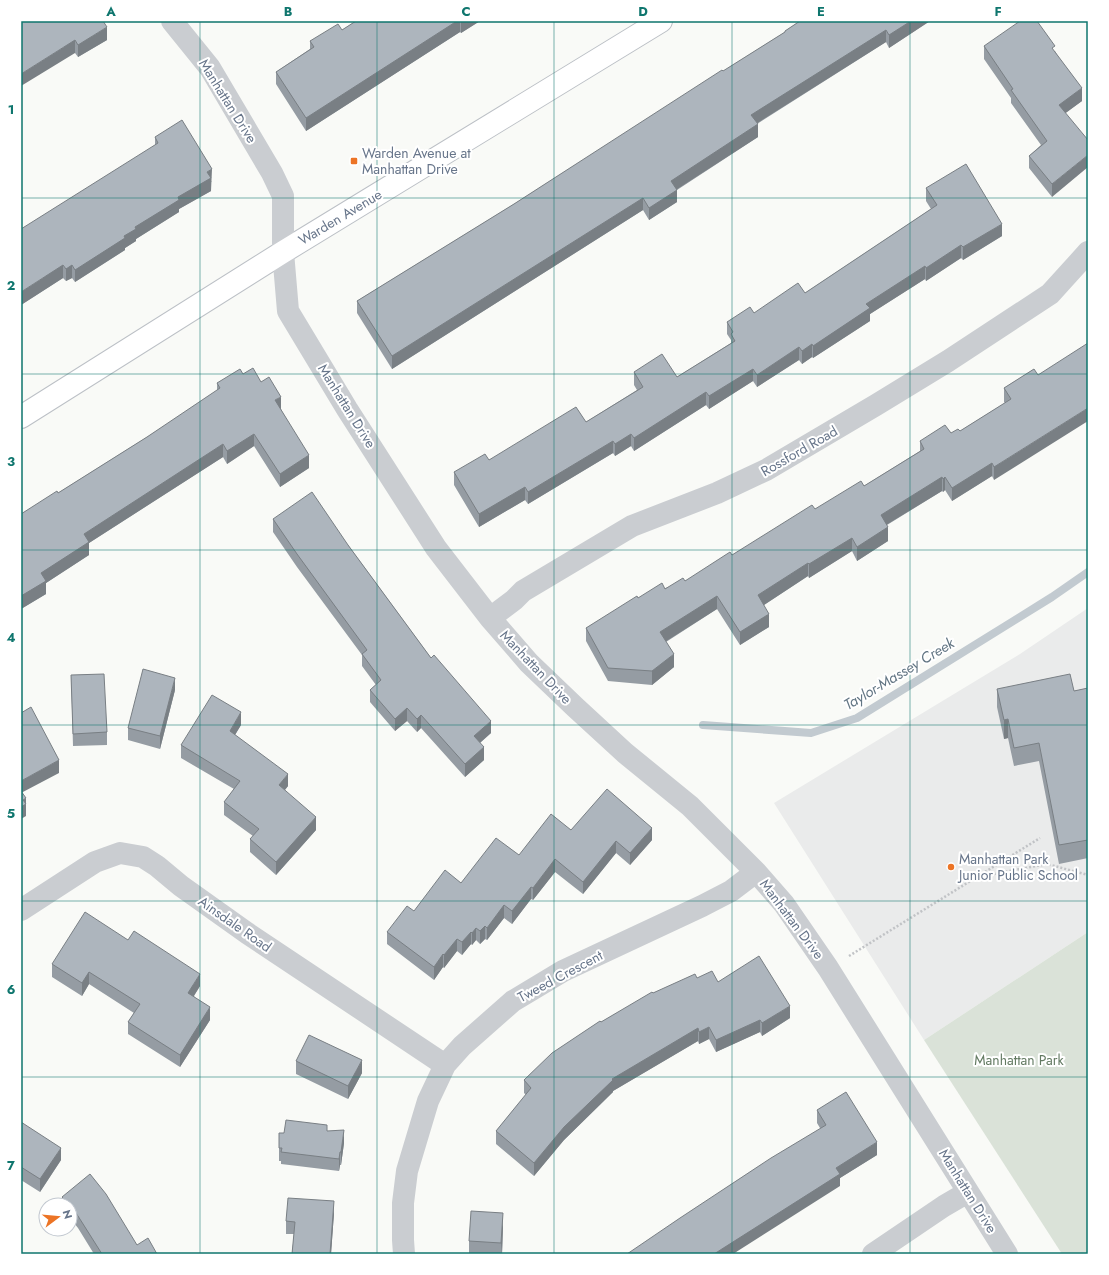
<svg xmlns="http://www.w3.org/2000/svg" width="1109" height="1275" viewBox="0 0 1109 1275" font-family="Jost,sans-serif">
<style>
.built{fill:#eaebeb}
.park{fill:#dae2d8}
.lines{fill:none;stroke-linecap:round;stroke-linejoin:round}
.stream{stroke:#c2cad0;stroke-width:8}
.secondary-casing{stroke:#bcc0c6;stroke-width:24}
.path{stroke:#c1c3c6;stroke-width:2.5;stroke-dasharray:2 2;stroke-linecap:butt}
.minor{stroke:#cacdd1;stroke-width:22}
.secondary{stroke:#fff;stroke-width:22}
.wall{fill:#959ca3}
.shaded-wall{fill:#797f84}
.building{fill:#adb5bd;stroke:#797f84}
.grid{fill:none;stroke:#0f766e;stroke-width:1;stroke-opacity:0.55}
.poi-dot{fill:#ec7425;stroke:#fff;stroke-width:1.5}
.labels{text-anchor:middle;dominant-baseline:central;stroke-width:4;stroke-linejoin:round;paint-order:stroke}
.street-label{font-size:14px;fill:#67758a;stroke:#fff}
.poi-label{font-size:14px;fill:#67758a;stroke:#fff;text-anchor:start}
.park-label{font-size:14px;fill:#647b63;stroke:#fff}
.water-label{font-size:15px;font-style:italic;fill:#637684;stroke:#fff}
.neatline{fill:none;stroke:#0f766e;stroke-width:1.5}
.grid-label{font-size:13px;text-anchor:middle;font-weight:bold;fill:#0f766e}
</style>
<rect width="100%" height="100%" fill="#f9faf7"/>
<path class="built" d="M1088 608V932L924 1040 774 803 1020 654Z"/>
<path class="park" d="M1088 932V1254H1062L924 1040Z"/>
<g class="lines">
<path class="stream" d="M703 725 811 733 857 718 1052 597 1088 572"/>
<defs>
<path id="secondary" d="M21 417 283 252 661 21"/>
</defs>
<use href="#secondary" class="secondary-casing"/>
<path class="path" d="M978 877 1047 864 1088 875
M849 956 1040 838"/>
<path class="minor" d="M172 21 210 68 272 173 283 196V252L288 311 347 409 436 548 490 618 529 663 575 707 625 753 690 806 756 872 784 904 828 968 1007 1254
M490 618 514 600 523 591 632 526 717 493 766 470 876 405 948 361 1050 294 1088 252
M21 910 95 862 120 853 143 857 157 866 181 886 247 933 445 1065
M404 1254 403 1240V1203L407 1171 428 1101 445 1065 462 1046 513 1001 563 971 702 906 731 891 756 872
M873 1254 944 1206 968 1192"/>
<use href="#secondary" class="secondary"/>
</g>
<path class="wall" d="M21 21 107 40 78 57 75 53Z
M356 21H480L461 33 460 32 306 131 276 84V72L310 49V41L342 30Z
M800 21H930L889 48 886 42 757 124 758 137 677 190V202L649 220 643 210 392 369 357 313V301L514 204 785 32V31Z
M984 46 1055 51 1082 101 1065 113 1052 197 1029 168V156L1041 145 1011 103V98L984 59Z
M155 137 212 182H211V191L179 209V212L136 239V241L125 248V250L75 282 72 278 66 281 63 278 21 305 155 145Z
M926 188 1002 236 963 260 961 258 926 281 925 279 870 314V321L813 358 812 357 802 364 799 360 757 387 753 381 709 409 706 405 634 451 631 446 615 456 613 453 528 504 525 500 479 527 454 485V472L489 460 586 422 637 390 634 385V372L677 377 731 343V340L727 334V322L754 313 805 293 931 209 926 201Z
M1034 369 994 480 992 476 952 501 945 490 943 492 942 491 887 525 888 541 857 561 852 551 809 578 808 576 764 605 769 627 740 645 717 609 666 642 674 667 652 685 608 681 586 641V628L638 598 685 581 815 509 864 486 920 451V441L960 431 1005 403 1004 402V388Z
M243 374 261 382 281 409 309 468 280 487 254 446 227 464 223 457 89 543V555L46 583V594L21 609V514L58 493 147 437 217 391V383Z
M273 519 348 545 431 658 491 733 480 743 484 760 465 777 421 728 417 732 407 721 395 731 370 702V690L376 685 362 666V655L297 567 273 532Z
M71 675 107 732V745L73 746Z
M1088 688V858L1059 864 1039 761 1014 766 1008 738 1004 739 997 707V689L1074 691Z
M175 690 160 749 128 740V728Z
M241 725 235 735 288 786 285 790 316 830 276 875 250 852V839L253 836 224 815V802L234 789 181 758V745Z
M571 830 652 840 630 865 616 853 583 894 555 872 533 900 531 899 512 924 504 918 487 940 485 939 480 944 476 940 472 945 471 944 462 955 457 951 444 968 443 967 434 980 387 944V932L414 911 461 883Z
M52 964 200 986 194 996 210 1020 180 1067 128 1034V1022L134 1013 89 984 82 996 52 977Z
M697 978 790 1018 762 1036 760 1032 716 1052 709 1039 699 1044 698 1041 613 1091V1092L564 1140 534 1176 496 1144V1131L526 1095 524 1093V1080L601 1022 653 993Z
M296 1061 362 1073 348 1099 296 1074Z
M817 1110 877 1155 840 1178V1186L820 1128 817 1123Z
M21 1122 61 1160 40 1192 21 1180Z
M327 1131 344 1143 341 1165H340L339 1171 281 1164V1161H279V1148Z
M62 1197 137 1245 157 1254H94L78 1228 70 1218V1205H62Z
M334 1213 331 1254H292L294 1234H286V1221Z
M503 1226 502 1254H469V1241Z"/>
<path class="shaded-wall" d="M457 21H460V32L306 131V118Z
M461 21H480L461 33Z
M911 21H930L889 48V35Z
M107 27V40L78 57V45Z
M886 30V42L751 127V115Z
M75 40V53L21 86V74Z
M1082 88V101L1059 118V105Z
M758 124V137L671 193V181Z
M1088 155V167L1052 197V184Z
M212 169 211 191 179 209V212L136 239V241L125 248V250L75 282V270L124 236 135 227 178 197 207 172Z
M677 190V202L649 220V208Z
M643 198V210L392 369V356Z
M1002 224V236L963 260V247Z
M961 245V258L926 281V268Z
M63 265V278L21 305V292Z
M72 265V278L66 281V269Z
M925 266V279L870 314V321L813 358V346L866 304Z
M812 344V357L802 364V351Z
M799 347V360L757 387V375Z
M753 369V381L709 409V396Z
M706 392V405L634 451V438Z
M281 397V409L275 413V400Z
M1088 408V421L994 480V467Z
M254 434V446L227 464V451Z
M631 434V446L615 456V444Z
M613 441V453L528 504V492Z
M223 444V457L89 543V555L46 583V594L21 609V596L41 573 84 534Z
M309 455V468L280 487V474Z
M992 463V476L952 501V488Z
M942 477V491L881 528V515Z
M945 477V490L943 492V479Z
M525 487V500L479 527V514Z
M888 527V541L857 561V547Z
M852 538V551L809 578V564Z
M808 563V576L758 609V595Z
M717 596V609L660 645V632Z
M769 614V627L740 645V632Z
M674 654V667L652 685V671Z
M175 678V690L160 749V736Z
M407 708V721L395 731V719Z
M241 712V725L230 743V731Z
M421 715V728L417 732V719Z
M1008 719V738L1004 739V720Z
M491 721V733L474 748V736Z
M484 747V760L465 777V764Z
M59 760V773L21 793V781Z
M288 774V786L279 797V785Z
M26 798V816L21 819V807L23 800Z
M316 817V830L276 875V862Z
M652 828V840L630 865V853Z
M616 841V853L583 894V882Z
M555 859V872L533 900V888Z
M531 887V899L512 924V911Z
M504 905V918L487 940V928Z
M485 926V939L480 944V931Z
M476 928V940L472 945V933Z
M471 932V944L462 955V942Z
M457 939V951L444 968V955Z
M443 954V967L434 980V967Z
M89 972V984L82 996V983Z
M200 974V986L188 1005V993Z
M790 1006V1018L762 1036V1023Z
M210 1007V1020L180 1067V1055Z
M760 1020V1032L716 1052V1040Z
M709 1027V1039L699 1044V1032Z
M698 1028V1041L613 1091V1092L564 1140 534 1176V1163L564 1127 612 1079Z
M362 1060V1073L348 1099V1086Z
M344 1130V1143L341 1165V1152Z
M877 1142V1155L840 1178V1186L733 1254H714L836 1168Z
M61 1148V1160L40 1192V1179Z
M340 1152V1165L339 1171V1159Z
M334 1201V1213L331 1254H330Z
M503 1213V1226L502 1254 501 1243Z"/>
<path class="building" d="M21 21H103L107 27 78 45 75 40 21 74Z
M356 21H457L306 118 276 72 314 47 310 41 338 24 342 30Z
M800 21H911L889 35 886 30 751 115 758 124 671 181 677 190 649 208 643 198 392 356 357 301 514 204 722 70 723 71 785 32V31Z
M1020 21H1037L1055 46 1052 48 1082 88 1059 105 1088 140V155L1052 184 1029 156 1047 141 1011 90 1013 89 984 46Z
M182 120 212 169 207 172 211 178 178 197 179 200 135 227 136 229 124 236 125 238 75 270 72 265 66 269 63 265 21 292V229L158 143 155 137Z
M966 164 1002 224 963 247 961 245 926 268 925 266 866 304 870 308 813 346 812 344 802 351 799 347 757 375 753 369 709 396 706 392 634 438 631 434 615 444 613 441 528 492 525 487 479 514 454 472 485 454 489 460 576 407 586 422 643 387 634 372 662 354 677 377 735 341 731 334 733 332 727 322 750 307 754 313 798 283 805 293 937 205 926 188Z
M1088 343V408L994 467 992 463 952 488 945 477 943 479 942 477 881 515 888 527 857 547 852 538 809 564 808 563 758 595 769 614 740 632 717 596 660 632 674 654 652 671 608 668 586 628 637 596 638 598 662 583 665 589 683 578 685 581 730 552 732 555 812 505 815 509 861 481 864 486 924 449 920 441 945 425 951 433 958 429 960 431 1011 399 1004 388 1034 369 1038 375Z
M253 368 261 382 269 377 281 397 275 400 309 455 280 474 254 434 227 451 223 444 84 534 89 542 41 573 46 581 21 596V514L57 491 58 493 147 437 220 388 217 383 240 369 243 374Z
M312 492 348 545 431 658 434 655 491 721 474 736 484 747 465 764 421 715 417 719 407 708 395 719 370 690 381 680 362 654 367 650 297 554 273 519Z
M143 669 175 678 160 736 128 728Z
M104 674 107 732 73 734 71 675Z
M1070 674 1074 691 1088 688V840L1059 845 1039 743 1014 748 1008 719 1004 720 997 689Z
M212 695 241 712 230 731 288 774 279 785 316 817 276 862 250 839 259 829 224 802 240 781 181 745Z
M31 707 59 760 21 781V713Z
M607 789 652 828 630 853 616 841 583 882 555 859 533 888 531 887 512 911 504 905 487 928 485 926 480 931 476 928 472 933 471 932 462 942 457 939 444 955 443 954 434 967 387 932 407 906 414 911 445 870 461 883 496 838 519 855 551 814 571 830Z
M21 791 26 798 23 800 26 804 21 807Z
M85 912 128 940 134 931 200 974 188 993 210 1007 180 1055 128 1022 140 1004 89 972 82 983 52 964Z
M759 956 790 1006 762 1023 760 1020 716 1040 709 1027 699 1032 698 1028 612 1079 613 1080 564 1127 534 1163 496 1131 531 1088 524 1080 552 1053 600 1021 601 1022 652 992 653 993 695 974 697 978 712 971 718 982Z
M309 1035 362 1060 348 1086 296 1061Z
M846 1092 877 1142 836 1168 840 1174 714 1254H627L680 1218 771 1158 826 1125 817 1110Z
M286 1120 327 1125V1131L344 1130 341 1152H340L339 1159 281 1152 282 1148H279V1133H284Z
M21 1122 61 1148 40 1179 21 1167Z
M90 1174 106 1194 137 1245 148 1238 157 1254H102L78 1216 70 1205 62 1197Z
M288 1198 334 1201 330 1254H292L295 1222 286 1221Z
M471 1211 503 1213 501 1243 469 1241Z"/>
<path class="grid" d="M200 21V1254M377 21V1254M554 21V1254M732 21V1254M910 21V1254M21 198H1088M21 374H1088M21 550H1088M21 725H1088M21 901H1088M21 1077H1088"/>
<g class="poi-dot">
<rect x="350" y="157" width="8" height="8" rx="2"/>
<circle cx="951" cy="867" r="4"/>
</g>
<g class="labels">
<g class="street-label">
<text transform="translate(228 101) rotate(58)">Manhattan Drive</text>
<text transform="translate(340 217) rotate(-31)">Warden Avenue</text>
<text transform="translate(347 406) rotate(58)">Manhattan Drive</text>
<text transform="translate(799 451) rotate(-30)">Rossford Road</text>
<text transform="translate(536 667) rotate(46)">Manhattan Drive</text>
<text transform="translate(792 919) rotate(53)">Manhattan Drive</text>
<text transform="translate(235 924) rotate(35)">Ainsdale Road</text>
<text transform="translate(560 976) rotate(-28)">Tweed Crescent</text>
<text transform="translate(968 1191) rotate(58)">Manhattan Drive</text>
</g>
<g class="poi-label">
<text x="362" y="153">Warden Avenue at<tspan x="362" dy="16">Manhattan Drive</tspan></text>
<text x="959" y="859">Manhattan Park<tspan x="959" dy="16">Junior Public School</tspan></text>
</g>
<g class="park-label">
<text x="1019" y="1060">Manhattan Park</text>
</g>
<g class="water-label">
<text transform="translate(899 674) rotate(-31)">Taylor-Massey Creek</text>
</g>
</g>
<rect width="1109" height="1275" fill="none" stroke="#ffffff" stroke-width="44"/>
<g transform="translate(58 1217) rotate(74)"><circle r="19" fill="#ffffff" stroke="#c2c8d0"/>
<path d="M0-3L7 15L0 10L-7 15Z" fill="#ec7425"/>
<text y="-6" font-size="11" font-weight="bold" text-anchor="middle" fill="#67758a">N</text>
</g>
<rect x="22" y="22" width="1065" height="1231" class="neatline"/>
<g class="grid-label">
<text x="111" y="16">A</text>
<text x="288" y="16">B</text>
<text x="466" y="16">C</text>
<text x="643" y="16">D</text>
<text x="821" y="16">E</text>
<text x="998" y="16">F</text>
<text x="11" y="114">1</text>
<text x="11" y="290">2</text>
<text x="11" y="466">3</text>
<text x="11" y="642">4</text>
<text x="11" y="818">5</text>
<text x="11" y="994">6</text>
<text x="11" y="1170">7</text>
</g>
</svg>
